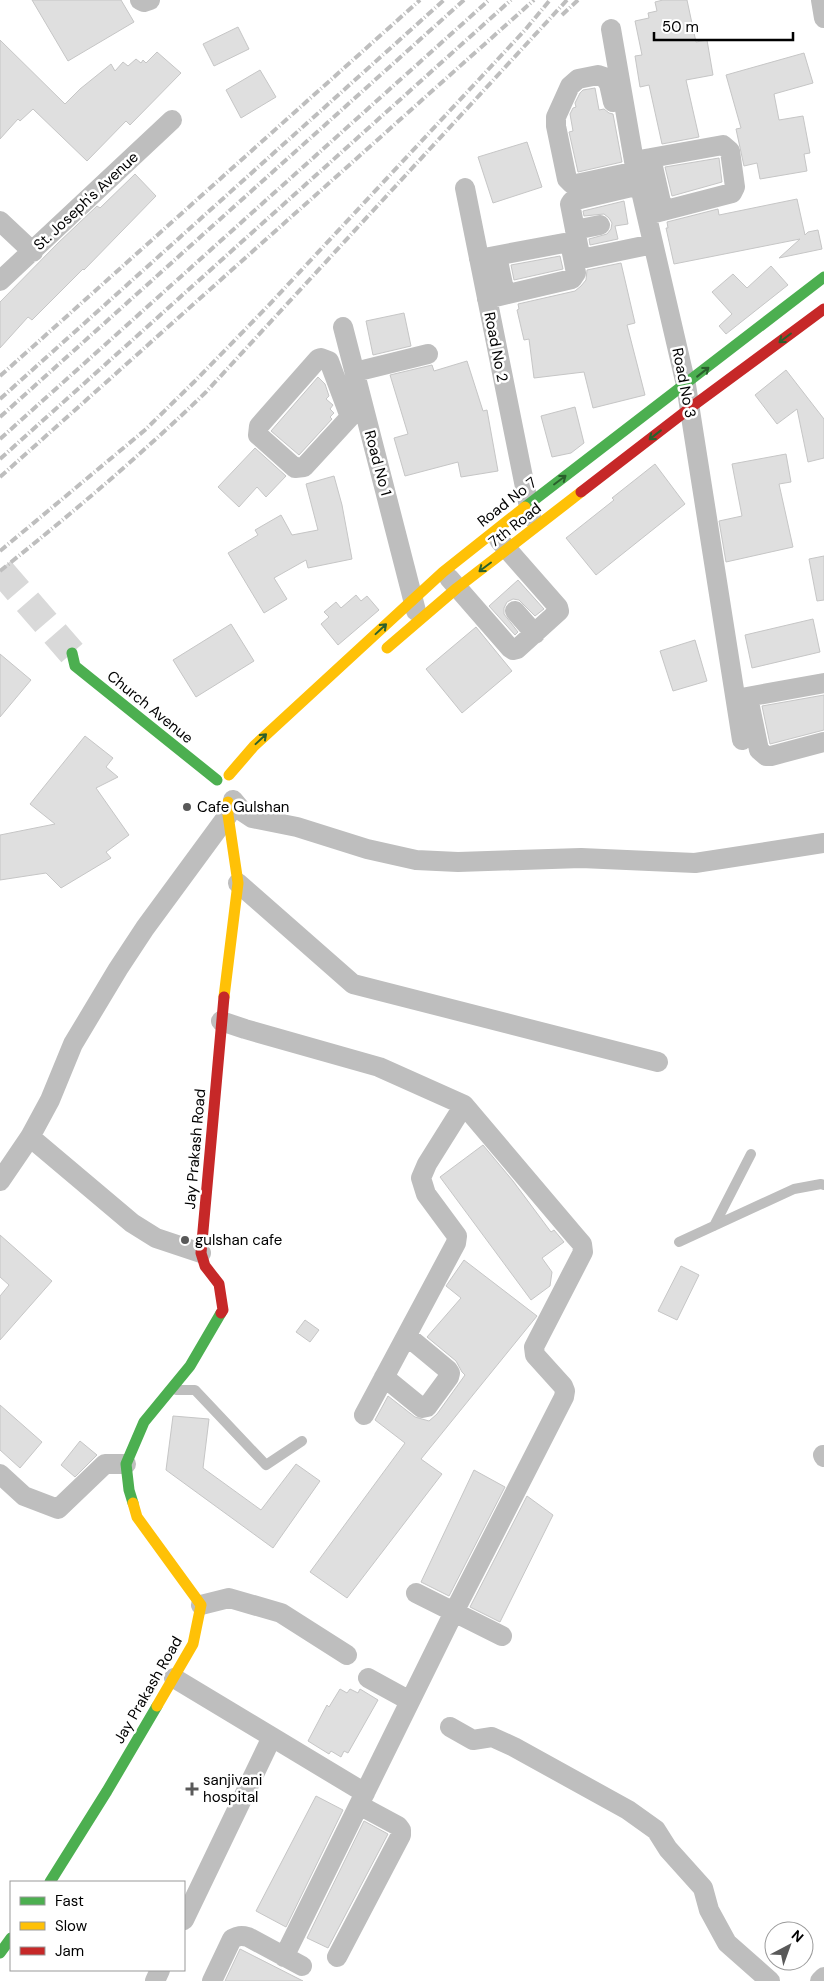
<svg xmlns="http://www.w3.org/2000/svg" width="824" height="1981" viewBox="0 0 824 1981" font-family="'DM Sans',sans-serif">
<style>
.building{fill:#dfdfdf;stroke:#c6c6c6}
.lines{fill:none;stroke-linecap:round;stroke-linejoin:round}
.secondary-tunnel{stroke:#d9d9d9;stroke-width:28;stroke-dasharray:28 14;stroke-linecap:butt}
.lane{stroke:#bebebe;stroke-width:10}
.street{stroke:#bebebe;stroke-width:20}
.fast{stroke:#4caf50;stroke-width:11}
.slow{stroke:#ffc107;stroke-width:11}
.jam{stroke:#c62828;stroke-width:11}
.rail{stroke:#bebebe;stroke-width:4;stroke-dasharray:8 2.5 1 2.5;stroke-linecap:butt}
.oneway{stroke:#2a602c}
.poi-dot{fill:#595959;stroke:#fff;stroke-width:2}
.labels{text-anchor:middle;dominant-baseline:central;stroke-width:5;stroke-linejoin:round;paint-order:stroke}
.street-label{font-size:15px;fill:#000;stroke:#fff}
.poi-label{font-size:15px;fill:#000;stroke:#fff;text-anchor:start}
</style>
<rect width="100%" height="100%" fill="#fff"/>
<path class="building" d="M32 0H121L134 22 68 61Z
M663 0H687L696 42 707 40 713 75 686 80 699 137 662 144 649 85 640 87 635 56 642 55 635 21 649 18 648 13 657 11 655 2Z
M238 27 249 49 214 66 203 44Z
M0 40 65 104 80 89 111 64 115 71 123 62 128 66 136 59 141 63 143 60 146 63 157 52 181 73 130 125 126 121 87 161 33 109 20 121 18 119 0 139Z
M804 53 813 83 774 94 779 120 803 116 810 153 804 154 807 171 760 179 757 163 744 166 736 129 741 128 726 75Z
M260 70 276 97 241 118 226 90Z
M595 88 599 110 604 109 609 113 613 114 622 162 578 172 569 132 573 131 570 114 573 108 576 107 575 103 580 93 583 90Z
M527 142 542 187 493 203 478 157Z
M719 158 722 182 672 196 665 167Z
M135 174 156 196 84 270 83 269 32 320 28 317 0 348V302L58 243 97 206 100 208Z
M797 199 805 235 808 232 818 230 822 249 779 258 800 239 674 264 666 228H668L667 222 718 209 719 215Z
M624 201 628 224 615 226 618 239 590 245 589 239 607 234 611 229 612 223 609 218 604 214 584 216 583 211Z
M560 256 563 269 514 280 511 265Z
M621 263 635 323 627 325 645 395 593 408 584 372 534 378 529 339 524 340 517 310 519 309 518 304 575 291 581 286 586 280 587 270Z
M771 266 788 285 726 334 719 326 732 314 712 292 733 274 747 288Z
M404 313 411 346 373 355 366 321Z
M467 361 483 411 487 410 498 471 461 477 458 462 405 476 394 438 408 434 390 375 432 365 434 371Z
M786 370 824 419V458L808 462 797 409 777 424 755 395Z
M318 377 325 384 329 396 326 399 333 405 330 409 334 413 330 417 332 419 299 455 271 431Z
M575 407 584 443 571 453 552 457 541 416Z
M255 448 286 476 266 497 257 487 239 507 218 487Z
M786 454 791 482 779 484 793 547 726 562 719 521 742 516 732 464Z
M655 464 685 504 596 575 566 538 614 500 612 498Z
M334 476 342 505 352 559 308 568 306 560 274 578 287 599 264 613 228 553 258 535 255 530 281 515 292 535 318 530 306 484Z
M824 556V600L817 601 809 559Z
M518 580 544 609 535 616 519 600 513 599 507 602 504 608V614L518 632 515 635 489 606Z
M356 595 361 601 367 596 379 610 338 645 321 624 329 617 324 612 336 602 341 608Z
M813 619 820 652 752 668 745 635Z
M231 624 254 661 196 697 173 660Z
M476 627 512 671 462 713 426 669Z
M695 640 707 681 673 691 660 651Z
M0 654 31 680 0 717Z
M824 695V730L770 744 762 706Z
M85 736 113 758 106 767 118 777 96 788 129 835 106 852 111 858 61 888 46 873 0 880V835L55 824 30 804Z
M483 1145 513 1181 551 1232 554 1230 564 1242 542 1258 552 1272 550 1286 531 1300 440 1177Z
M0 1235 52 1281 0 1340V1296L9 1285 0 1277Z
M464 1260 537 1316 421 1459 442 1474 347 1598 310 1572 405 1443 375 1420 387 1398 388 1396 415 1417 429 1421 437 1414 465 1375 462 1372 456 1361 427 1337 461 1298 446 1286Z
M681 1266 699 1275 677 1320 658 1311Z
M305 1320 319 1330 310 1342 296 1332Z
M0 1405 42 1442 20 1468 0 1450Z
M173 1416 209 1419 203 1468 261 1510 296 1464 320 1481 273 1548 166 1470Z
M80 1441 97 1455 75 1477 61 1465Z
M474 1470 505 1487 449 1596 421 1582Z
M527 1496 553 1515 500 1622 470 1607Z
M340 1689 347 1693 350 1689 358 1693 360 1689 378 1700 348 1753 344 1751 341 1757 331 1751 329 1754 308 1741 327 1705 329 1707Z
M316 1796 343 1810 286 1927 256 1911Z
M364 1821 388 1834 328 1948 307 1938Z
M240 1949 303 1981H225Z"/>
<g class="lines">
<path class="secondary-tunnel" d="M0 570 72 653"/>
<path class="lane" d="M714 1226 751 1154
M679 1242 794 1189 821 1184 824 1185
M176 1390H195L266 1465 302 1441"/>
<path class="street" d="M140 0 144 2 150 0
M821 0 824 18
M611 29 634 161 686 385 742 740
M613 102 609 84 604 77 598 75 578 79 570 86 556 117V126L567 179 572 184H576L637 171
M651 158 663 211
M634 161 723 145 730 151 735 187 732 193 647 215
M640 185 572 201 570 204 580 255 586 258 653 244
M465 188 531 517
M0 221 33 252
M575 230 600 225
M497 256 505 294
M479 259 564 243 571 248 576 273 572 279 487 299
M0 281 172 120
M343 327 416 611
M355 372 428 354
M350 417 329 361 321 358 318 359 259 426 258 435 295 468 304 467 362 404
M449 578 510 648 513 650 517 649 559 611 558 607 499 540
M515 611 535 634
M748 697 759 750 766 756H771L824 742
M736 699 824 683
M233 800 243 812 252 818 297 827 367 849 416 860 458 862 581 858 695 863 824 843
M238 883 353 984 658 1062
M221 1021 245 1029 379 1067 464 1105 575 1236 582 1244 583 1252 534 1347 535 1355 563 1386 565 1391 564 1397 454 1612 284 1957
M30 1137 132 1223 156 1238 201 1253
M0 1181 30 1137 50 1100 73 1044 118 969 145 928 228 815
M384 1377 422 1408 427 1407 449 1377 450 1373 448 1370 407 1336
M364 1415 456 1243 457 1236 426 1194 421 1178 427 1164 464 1105
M823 1455 824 1457
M0 1474 24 1496 58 1509 105 1464H126
M416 1593 502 1636
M201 1605 229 1598 281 1613 347 1655
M174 1678 365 1793
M368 1678 410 1701
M450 1727 473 1740 492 1737 514 1747 628 1810 656 1830 668 1849 703 1888 709 1910 727 1943 770 1981
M184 1920 272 1737
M337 1957 401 1835V1830L398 1826 359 1805
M155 1981 160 1970
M212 1981 232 1939C238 1936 241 1935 248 1937L302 1966
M820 1981 824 1977"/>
<path class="fast" d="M525 507 824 277
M72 653 75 666 217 780
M133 1503 129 1490 126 1464 144 1422 190 1366 221 1313
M50 1882 107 1791 157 1706
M0 1953 11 1938"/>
<path class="slow" d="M387 648 457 588 581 492
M229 775 254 746 443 572 525 507
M224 997 238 883 228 815V802
M133 1503 137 1517 201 1605 193 1644 157 1706"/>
<path class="jam" d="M581 492 690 408 824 309
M221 1313 223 1310 219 1284 205 1266 201 1253 224 997"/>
<path class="rail" d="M562 15 578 0
M0 376 420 0
M0 399 444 0
M0 417 464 0
M0 439 489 0
M0 459 511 0
M0 477 534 0
M0 551 145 430 195 381 268 306 525 30 550 0
M0 571C71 514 140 456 206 392L567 0"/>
</g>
<defs><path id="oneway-shaft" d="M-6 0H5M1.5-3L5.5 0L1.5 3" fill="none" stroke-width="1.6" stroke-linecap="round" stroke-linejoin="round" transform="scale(1.25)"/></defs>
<g class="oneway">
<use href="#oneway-shaft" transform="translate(785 338) rotate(143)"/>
<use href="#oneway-shaft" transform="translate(703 372) rotate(-38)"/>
<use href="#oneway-shaft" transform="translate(655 435) rotate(142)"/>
<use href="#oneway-shaft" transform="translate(560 480) rotate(-37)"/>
<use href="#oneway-shaft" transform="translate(485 567) rotate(143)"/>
<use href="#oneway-shaft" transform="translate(381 629) rotate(-43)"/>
<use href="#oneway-shaft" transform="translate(261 739) rotate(-43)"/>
</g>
<g class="poi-dot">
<circle cx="187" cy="807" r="5"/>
<circle cx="185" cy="1240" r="5"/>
<path d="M189.5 1781.5h5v5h5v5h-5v5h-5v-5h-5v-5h5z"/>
</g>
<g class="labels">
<g class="street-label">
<text transform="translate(86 201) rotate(-43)">St. Joseph's Avenue</text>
<text transform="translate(496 347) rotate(79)">Road No 2</text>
<text transform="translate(684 383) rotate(79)">Road No 3</text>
<text transform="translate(378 463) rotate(75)">Road No 1</text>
<text transform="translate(507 502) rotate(-38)">Road No 7</text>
<text transform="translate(515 525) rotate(-38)">7th Road</text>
<text transform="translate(150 707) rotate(39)">Church Avenue</text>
<text transform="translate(195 1149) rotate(-85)">Jay Prakash Road</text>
<text transform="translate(148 1690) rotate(-60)">Jay Prakash Road</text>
</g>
<g class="poi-label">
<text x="197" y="807">Cafe Gulshan</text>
<text x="195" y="1240">gulshan cafe</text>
<text x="203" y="1780">sanjivani<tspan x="203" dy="17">hospital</tspan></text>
</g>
</g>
<rect x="10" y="1881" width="175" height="90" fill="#ffffff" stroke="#999999"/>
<rect x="20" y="1897" width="25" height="8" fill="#4caf50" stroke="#999999"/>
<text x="55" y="1906" font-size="15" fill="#000000">Fast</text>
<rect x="20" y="1922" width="25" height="8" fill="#ffc107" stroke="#999999"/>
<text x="55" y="1931" font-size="15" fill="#000000">Slow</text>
<rect x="20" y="1947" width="25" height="8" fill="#c62828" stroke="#999999"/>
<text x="55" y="1956" font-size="15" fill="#000000">Jam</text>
<g transform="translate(789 1946) rotate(41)"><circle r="24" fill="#ffffff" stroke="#999999"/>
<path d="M0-4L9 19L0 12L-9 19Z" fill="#595959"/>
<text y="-8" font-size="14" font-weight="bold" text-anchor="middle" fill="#000000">N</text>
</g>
<path d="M654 32v8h139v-8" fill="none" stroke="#000000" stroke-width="2.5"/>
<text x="662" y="32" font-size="15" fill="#000000" stroke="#ffffff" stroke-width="4" paint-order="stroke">50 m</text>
</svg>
